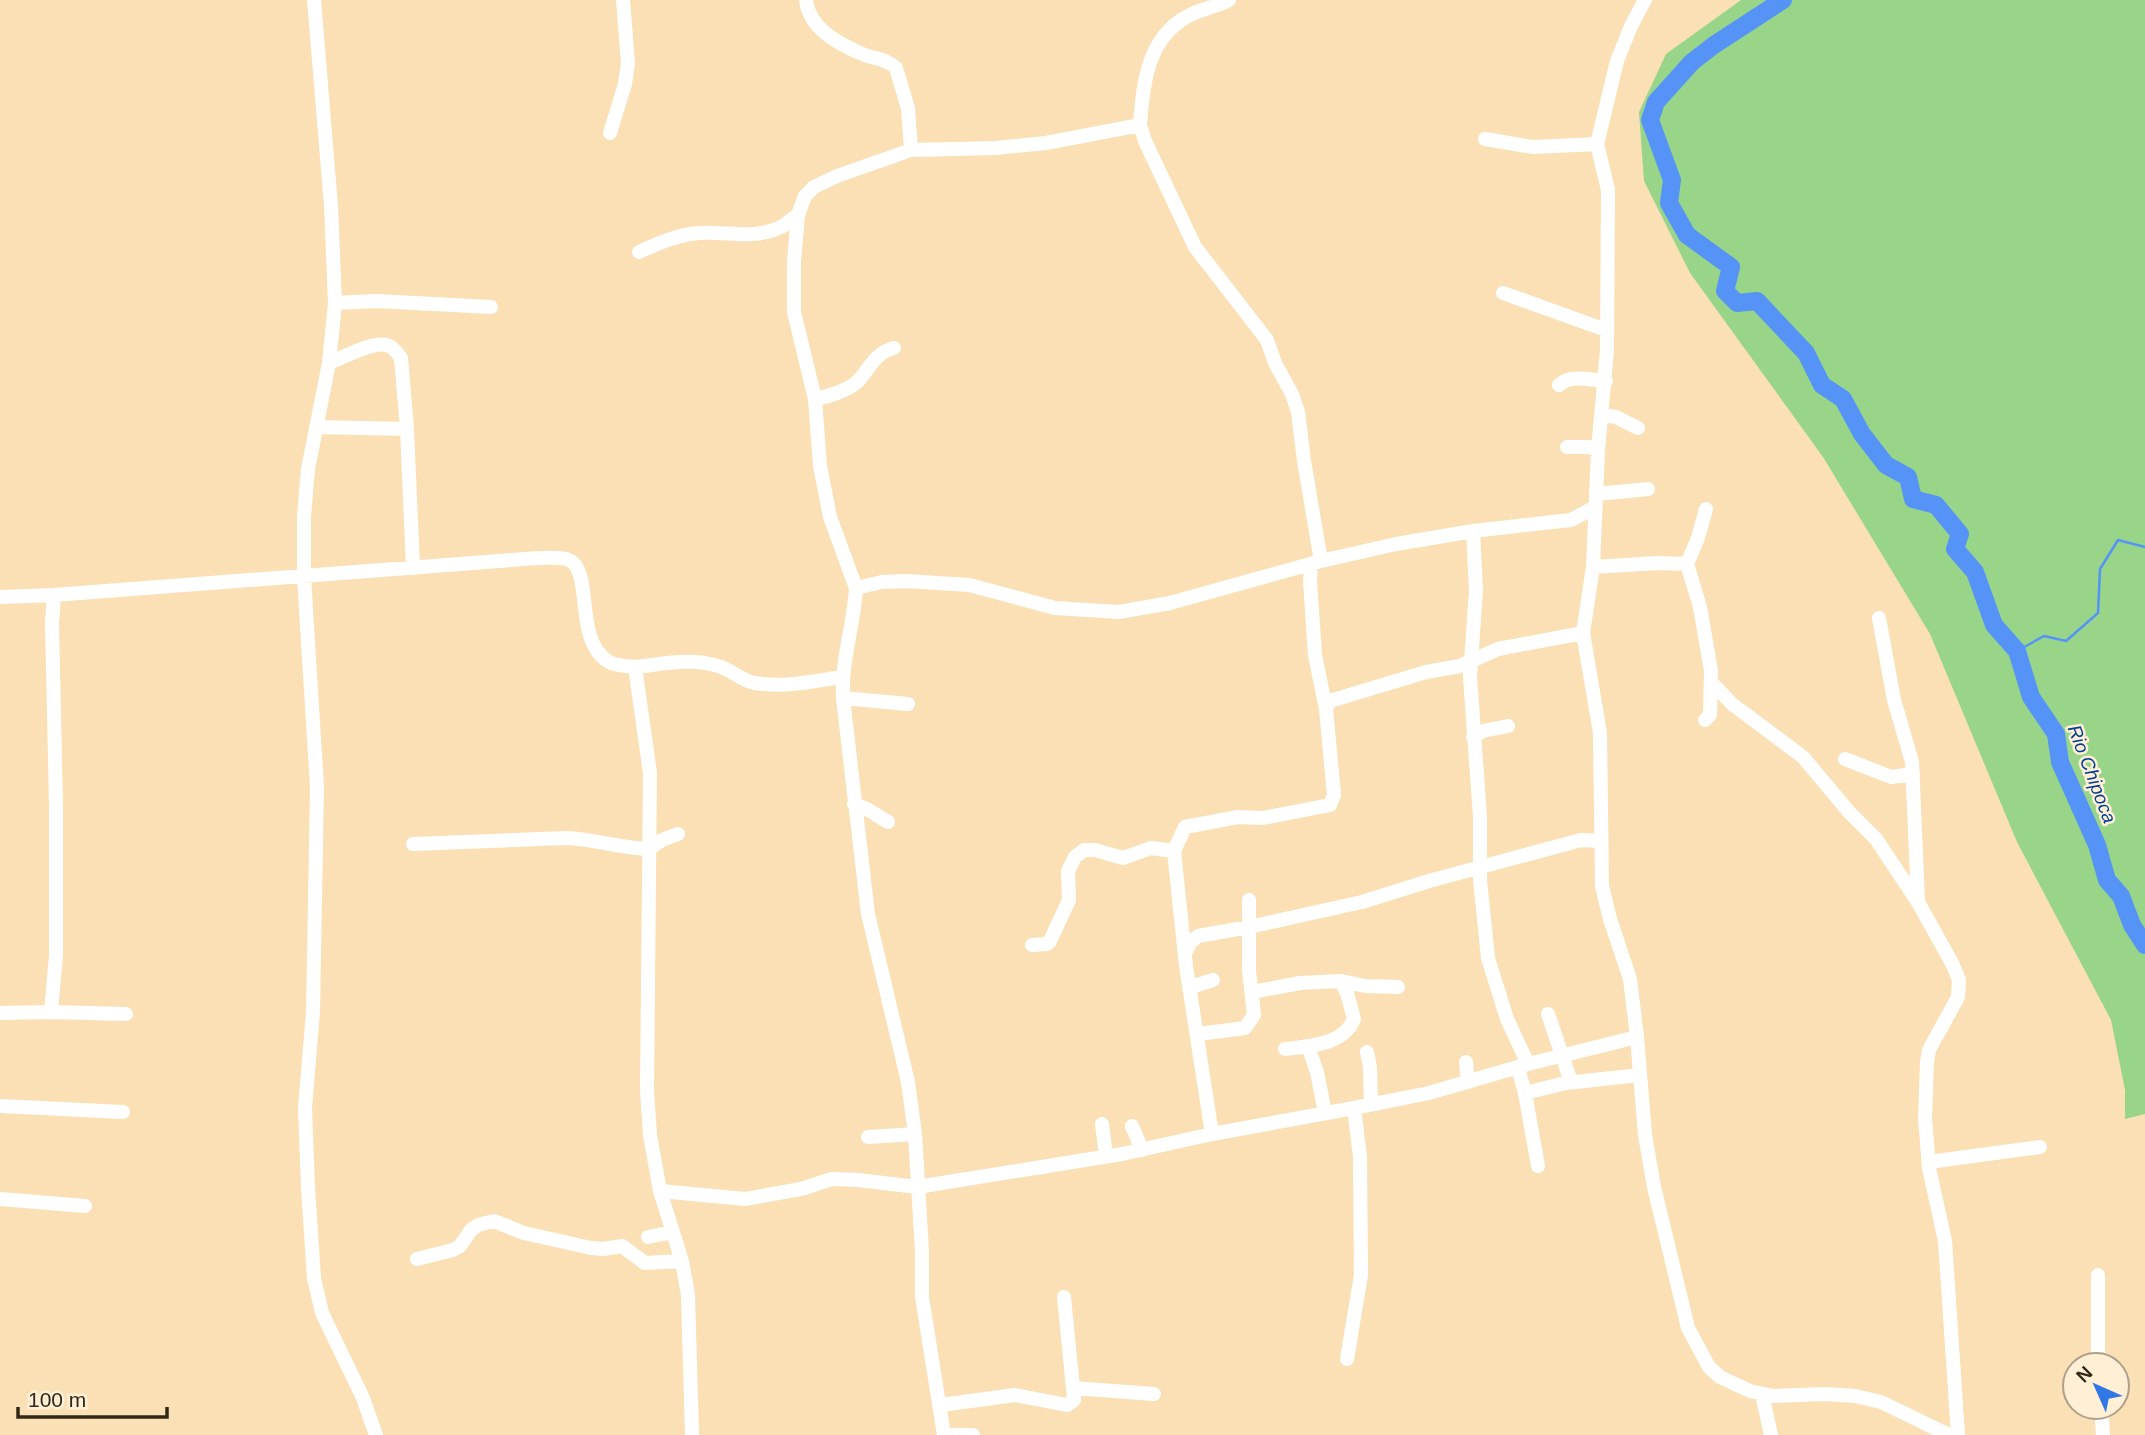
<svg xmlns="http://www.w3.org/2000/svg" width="2145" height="1435" viewBox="0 0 2145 1435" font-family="Arial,sans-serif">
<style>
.green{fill:#99d589}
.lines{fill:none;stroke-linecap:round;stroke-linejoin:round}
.stream{stroke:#5594f6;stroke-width:2.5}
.river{stroke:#5594f6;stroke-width:18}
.minor{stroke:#fff;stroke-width:14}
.labels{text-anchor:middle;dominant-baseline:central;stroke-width:5;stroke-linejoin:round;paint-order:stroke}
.water-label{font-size:19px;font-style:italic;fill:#013f95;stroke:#ffefd5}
</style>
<rect width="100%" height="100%" fill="#fbe0b5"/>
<path class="green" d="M1741 0H2145V1114L2125 1119V1090L2111 1020 2017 842 1930 634 1823 457 1690 273 1644 181 1639 112 1666 54Z"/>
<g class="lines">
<path class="stream" d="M2017 651 2044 636 2066 641 2098 613 2100 569 2118 540 2145 547"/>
<path class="river" d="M1783 0 1714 45 1692 62 1656 102 1650 120 1672 180 1669 203 1687 235 1731 267 1725 291 1737 303 1757 301 1806 353 1822 385 1843 399 1862 434 1886 465 1908 477 1913 499 1936 505 1960 534 1955 549 1975 572 1994 625 2017 651 2031 697 2056 734 2060 762 2097 845 2107 880 2121 896 2132 925 2145 945"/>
<path class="minor" d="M314 0 331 206 335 303 329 363 308 469 304 517V577L317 787 313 1012 305 1108 308 1188 314 1278 322 1313 363 1398 376 1435
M806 0C809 28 837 43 860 53 872 59 886 58 896 68L908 108 911 150
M1645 0 1631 26 1617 61 1597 144 1608 190 1607 350 1598 450 1593 567 1583 633 1600 733 1602 886 1610 919 1630 979 1637 1037 1645 1135 1654 1187 1688 1328 1709 1367 1720 1377 1750 1391 1773 1396 1825 1394 1855 1396 1881 1402 1949 1435
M1140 125 1145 141 1195 247 1267 340 1275 363 1292 394 1298 412 1304 461 1321 561
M610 133 625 84 628 63 623 0
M1485 139 1533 147 1597 144
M639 252C658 243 679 234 700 233 728 231 754 240 781 227 787 224 792 218 798 215
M1503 293 1606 330
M335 303 376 301 491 307
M329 363C342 358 376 339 389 346 394 348 398 354 401 358L407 429
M1559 385C1571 374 1590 380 1606 381
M815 399C830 396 845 392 857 382 870 369 874 353 894 348
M1602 415 1616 417 1638 428
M316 427 407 429 413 568
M1567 447H1589L1598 450
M1597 494 1648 489
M1473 531 1476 590 1470 677 1480 817V880L1488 958 1507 1019 1528 1064
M1687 564 1698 538 1706 509
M1311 565 1310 581 1315 655 1326 709
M1593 567 1657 563 1687 564 1700 607 1711 671 1710 715 1705 720
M856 588 830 517 820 466 815 399 794 312V261L798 215 805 196 814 187 837 176 911 150 996 148 1046 143 1140 125C1143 84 1147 38 1188 16 1201 9 1216 7 1229 0
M0 597 54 595 499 561C514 560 558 555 569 560 594 571 573 641 609 662 616 666 627 666 635 667L650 773 647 1091 650 1135 660 1191 682 1261 688 1295 692 1435
M1879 618 1894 700 1912 762 1918 901
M635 667C664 664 693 657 721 667 733 671 742 681 755 683 783 688 814 681 842 677
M1712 683 1732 704 1803 757 1849 812 1876 839 1918 902 1953 965 1959 980 1958 997 1929 1050 1927 1062 1925 1118 1929 1168 1945 1241 1958 1435
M843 698 908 704
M1473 737 1483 731 1508 726
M1845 759 1891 777 1913 774
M854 804 867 809 888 822
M413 844 565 838C594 839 621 848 649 849L662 840 678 834
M1174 851 1186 966 1212 1134
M1032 945 1047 944 1050 941 1069 900 1068 871 1075 857 1084 850H1095L1123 858 1151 848 1174 851 1185 827 1238 817 1263 818 1330 805 1334 795 1326 709 1328 703 1333 700 1426 672 1460 666 1498 649 1583 633
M1186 951 1190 943 1198 936 1249 927 1362 902 1429 881 1581 840 1600 841
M1191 987 1213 980
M1252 992 1300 983 1341 981 1365 986 1398 987
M51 1012 126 1014
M0 1013 51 1012 56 955V806L52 623 54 595
M1548 1014 1571 1082
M1198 1034 1245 1028 1254 1015 1249 970V900
M1308 1046 1317 1072 1325 1113
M1285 1049C1309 1046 1344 1045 1354 1019L1347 993 1341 981
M1367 1052 1370 1067 1371 1104
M1466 1062 1468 1082
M1518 1068 1525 1093 1538 1166
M1525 1093 1566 1083 1640 1075
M0 1106 123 1112
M1102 1124 1106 1156
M1132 1126 1142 1150
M868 1137 915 1134
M1929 1162 2040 1147
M660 1191 745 1199 801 1189 832 1179 858 1180 917 1187 1122 1154 1212 1134 1354 1108 1429 1093 1528 1064 1637 1037
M0 1199 85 1206
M648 1237 673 1232
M417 1259 453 1250 460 1246 471 1230 478 1225 494 1221 524 1233 591 1248 603 1249 622 1246 645 1263 682 1261
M1347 1359 1361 1275 1360 1157 1354 1108
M2098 1365V1275
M1073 1388 1154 1394
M1762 1394 1771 1435
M941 1405 1015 1395 1067 1405 1074 1400 1073 1388 1064 1297
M2101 1407 2103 1435
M944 1435 922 1297V1251L915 1134 908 1082 868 914 843 698C841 660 854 625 856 588L882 582 906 581 969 585 1055 608 1119 612 1170 603 1321 561 1396 544 1473 531 1571 520 1595 507
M951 1435H973"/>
</g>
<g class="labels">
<g class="water-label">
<text transform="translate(2092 774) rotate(69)">Rio Chipoca</text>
</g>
</g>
<g transform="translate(2096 1386) rotate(315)"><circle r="33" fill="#ffefd5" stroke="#ad9f89" stroke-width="2"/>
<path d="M0-5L12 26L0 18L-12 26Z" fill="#3178e5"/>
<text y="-10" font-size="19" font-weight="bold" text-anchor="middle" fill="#322817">N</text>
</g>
<path d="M18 1407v10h149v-10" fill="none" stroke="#322817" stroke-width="3.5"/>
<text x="28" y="1407" font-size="21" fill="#322817" stroke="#ffefd5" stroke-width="5" paint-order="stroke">100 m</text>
</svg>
